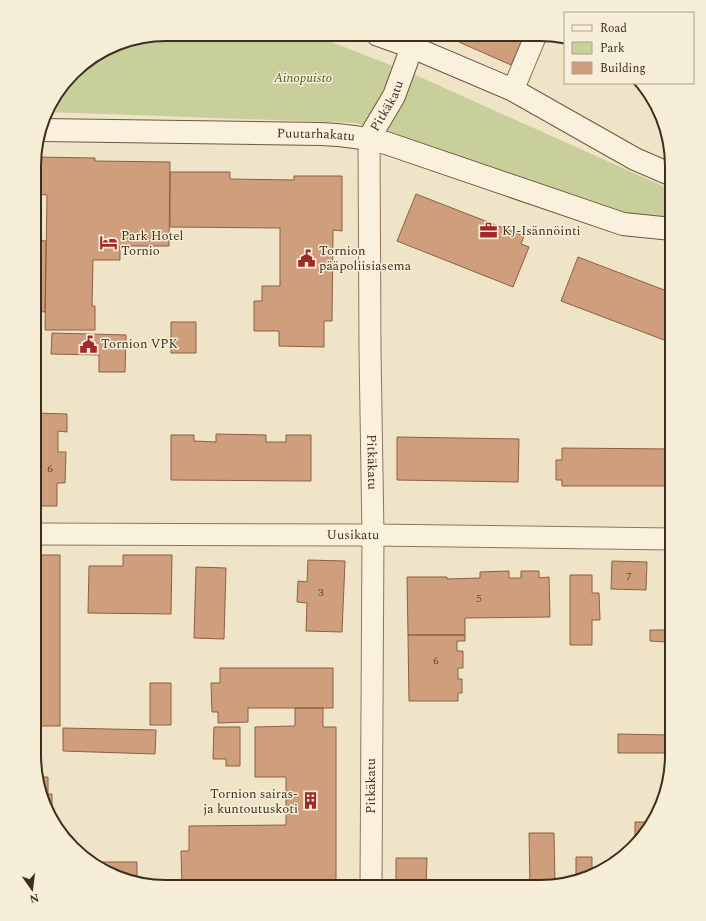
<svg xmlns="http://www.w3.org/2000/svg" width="706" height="921" viewBox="0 0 706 921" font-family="Spectral,serif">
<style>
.park{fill:#c9cf9b}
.building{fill:#cf9f7d;stroke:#8d5f41}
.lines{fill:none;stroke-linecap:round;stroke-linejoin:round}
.street-casing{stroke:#8d765c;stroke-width:23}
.secondary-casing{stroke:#6f573f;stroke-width:24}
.street{stroke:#faf1dc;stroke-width:21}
.secondary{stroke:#faf1dc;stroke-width:22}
.labels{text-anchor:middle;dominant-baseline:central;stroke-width:3;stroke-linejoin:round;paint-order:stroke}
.number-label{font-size:11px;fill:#624a37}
.park-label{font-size:13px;font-style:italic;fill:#4d5a26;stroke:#f7eed8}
.street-label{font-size:13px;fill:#3d2e20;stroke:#f7eed8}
.poi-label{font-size:13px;fill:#3d2e20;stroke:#f7eed8;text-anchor:start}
.rim{fill:none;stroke:#3d2e20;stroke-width:2}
</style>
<rect width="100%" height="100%" fill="#f0e4c8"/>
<path class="park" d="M166 34H311L411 73 672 190V218L629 214 356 123 48 112 52 100 79 67 123 41Z"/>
<path class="building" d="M462 35H524L511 65 459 42Z
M35 157 95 158V161L170 162 169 246H120V260H93L92 306H95V330H45L47 195 35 194Z
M170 172H230V179L294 180V176H342V231L333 230 332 321H324V347L279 346V331H254V301H262V286H280V228L170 227Z
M416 194 524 236 521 244 529 247 513 287 397 241Z
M35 240 46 241 45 312 35 311Z
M578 257 672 293V343L561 301Z
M171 322H196V353H171Z
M52 333 126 335 125 372H99V355L51 354Z
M35 413 67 414V432L58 431V452H66L65 483H57V506H34Z
M216 434 266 435V442H286V435H311V481L171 480V435H194V441L216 442Z
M397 437 519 439 518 482 397 480Z
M562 448 672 449V486H562V480H556V460H562Z
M34 555H60V726H34Z
M123 555H172L171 614 88 613 89 566H123Z
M308 560 345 561 342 632 306 631 307 603 297 602 298 581 307 582Z
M612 561 647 562 646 590 611 589Z
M671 563H672V595H670Z
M196 567 226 568 224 639 194 638Z
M509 571V578H521V571H539V578L549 577 550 617 465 618V635H408L407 577H447V579L480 578V572Z
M570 575H592V593H599L600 620H592V645H570Z
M650 630H665V642L650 641Z
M408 635H465V641H457V651H463V668H458V679H462V693H458V701H409Z
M220 668H333V708H248V722L218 723V712H212L211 683H220Z
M668 675H672V708H667Z
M150 683H171V725H150Z
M295 708H323V727H336V886H182L181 851H189V826L286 825V777H255V727L295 726Z
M214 727H240V766H226V759H213Z
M63 728 156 730 155 754 63 751Z
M618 734 670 735 669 753H618Z
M39 777H48V794H52V819L48 814Z
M635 822H652L650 829 635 841Z
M529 833H554L555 884 540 887H530Z
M576 857H592V875L576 879Z
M396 858H427L426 887H396Z
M90 862H137V882L92 865Z"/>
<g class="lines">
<defs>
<g id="street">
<path d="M513 90 536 35"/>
<path id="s1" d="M369 138 370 350 373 535 371 887"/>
<path id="s2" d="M34 534 373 535 672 539"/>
</g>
<g id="secondary">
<path d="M378 35 412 47 513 90 635 159 672 175"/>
<path id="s3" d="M41 130 321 134C344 135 363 137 386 143L623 224 672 229"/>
<path id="s4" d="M369 138 394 96 412 47"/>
</g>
</defs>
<use href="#street" class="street-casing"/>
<use href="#secondary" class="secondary-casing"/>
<use href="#street" class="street"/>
<use href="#secondary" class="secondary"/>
</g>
<defs>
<symbol id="office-bare" viewBox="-9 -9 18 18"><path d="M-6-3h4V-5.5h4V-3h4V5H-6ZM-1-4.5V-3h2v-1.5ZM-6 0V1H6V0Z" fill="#9e2a2b" stroke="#f7eed8" stroke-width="2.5" paint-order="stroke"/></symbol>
<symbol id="hotel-bare" viewBox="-9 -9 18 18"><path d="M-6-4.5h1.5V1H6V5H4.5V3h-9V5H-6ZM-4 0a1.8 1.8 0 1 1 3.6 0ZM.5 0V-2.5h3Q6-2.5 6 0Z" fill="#9e2a2b" stroke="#f7eed8" stroke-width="2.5" paint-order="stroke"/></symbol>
<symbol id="civic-bare" viewBox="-9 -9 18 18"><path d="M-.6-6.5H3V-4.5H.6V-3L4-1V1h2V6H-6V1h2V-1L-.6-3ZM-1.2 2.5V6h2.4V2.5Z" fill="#9e2a2b" stroke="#f7eed8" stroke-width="2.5" paint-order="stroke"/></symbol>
<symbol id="building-bare" viewBox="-9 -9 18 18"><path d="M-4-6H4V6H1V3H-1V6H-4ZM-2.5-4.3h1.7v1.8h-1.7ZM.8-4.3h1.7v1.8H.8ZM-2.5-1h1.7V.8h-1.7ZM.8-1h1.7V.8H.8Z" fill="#9e2a2b" stroke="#f7eed8" stroke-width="2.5" paint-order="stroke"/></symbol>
</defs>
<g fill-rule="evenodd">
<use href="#office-bare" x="476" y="218" width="25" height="25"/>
<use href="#hotel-bare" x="96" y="230" width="25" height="25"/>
<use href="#civic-bare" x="294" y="246" width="25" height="25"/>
<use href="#civic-bare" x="76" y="332" width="25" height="25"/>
<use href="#building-bare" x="298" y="788" width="25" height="25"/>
</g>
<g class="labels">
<g class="number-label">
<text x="50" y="468">6</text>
<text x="629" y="576">7</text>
<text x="321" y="592">3</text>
<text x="479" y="598">5</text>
<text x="436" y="660">6</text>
</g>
<g class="park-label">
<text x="303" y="78">Ainopuisto</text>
</g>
<g class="street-label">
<text stroke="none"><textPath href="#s4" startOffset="37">Pitkäkatu</textPath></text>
<text stroke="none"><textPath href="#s3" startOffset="275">Puutarhakatu</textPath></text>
<text stroke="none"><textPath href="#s1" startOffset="324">Pitkäkatu</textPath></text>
<text stroke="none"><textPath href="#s2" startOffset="319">Uusikatu</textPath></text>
<text transform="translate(371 786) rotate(-90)">Pitkäkatu</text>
</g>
<g class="poi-label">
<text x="502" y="231">KJ-Isännöinti</text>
<text x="121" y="236">Park Hotel<tspan x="121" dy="15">Tornio</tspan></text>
<text x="319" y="251">Tornion<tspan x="319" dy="15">pääpoliisiasema</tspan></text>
<text x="101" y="344">Tornion VPK</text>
<text x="298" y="794" text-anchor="end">Tornion sairas-<tspan x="298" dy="15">ja kuntoutuskoti</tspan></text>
</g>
</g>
<path d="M0 0H706V921H0ZM166 41H540A125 125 0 0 1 665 166V755A125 125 0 0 1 540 880H166A125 125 0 0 1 41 755V166A125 125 0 0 1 166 41Z" fill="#f7eed8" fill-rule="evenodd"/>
<path class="rim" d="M166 41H540A125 125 0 0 1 665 166V755A125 125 0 0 1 540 880H166A125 125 0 0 1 41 755V166A125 125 0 0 1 166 41Z"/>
<rect x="564" y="12" width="130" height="72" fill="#f7eed8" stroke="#ada18e"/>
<rect x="572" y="25" width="20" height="6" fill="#faf1dc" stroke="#ada18e"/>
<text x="600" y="32" font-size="12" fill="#3d2e20">Road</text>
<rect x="572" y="42" width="20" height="12" fill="#c9cf9b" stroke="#ada18e"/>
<text x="600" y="52" font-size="12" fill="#3d2e20">Park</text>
<rect x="572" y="62" width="20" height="12" fill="#cf9f7d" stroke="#ada18e"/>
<text x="600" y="72" font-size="12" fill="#3d2e20">Building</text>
<g transform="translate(32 889) rotate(166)" stroke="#f7eed8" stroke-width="3" paint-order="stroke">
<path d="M0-3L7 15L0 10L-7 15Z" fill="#3d2e20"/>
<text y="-6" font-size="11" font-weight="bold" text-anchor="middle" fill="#3d2e20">N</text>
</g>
</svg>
